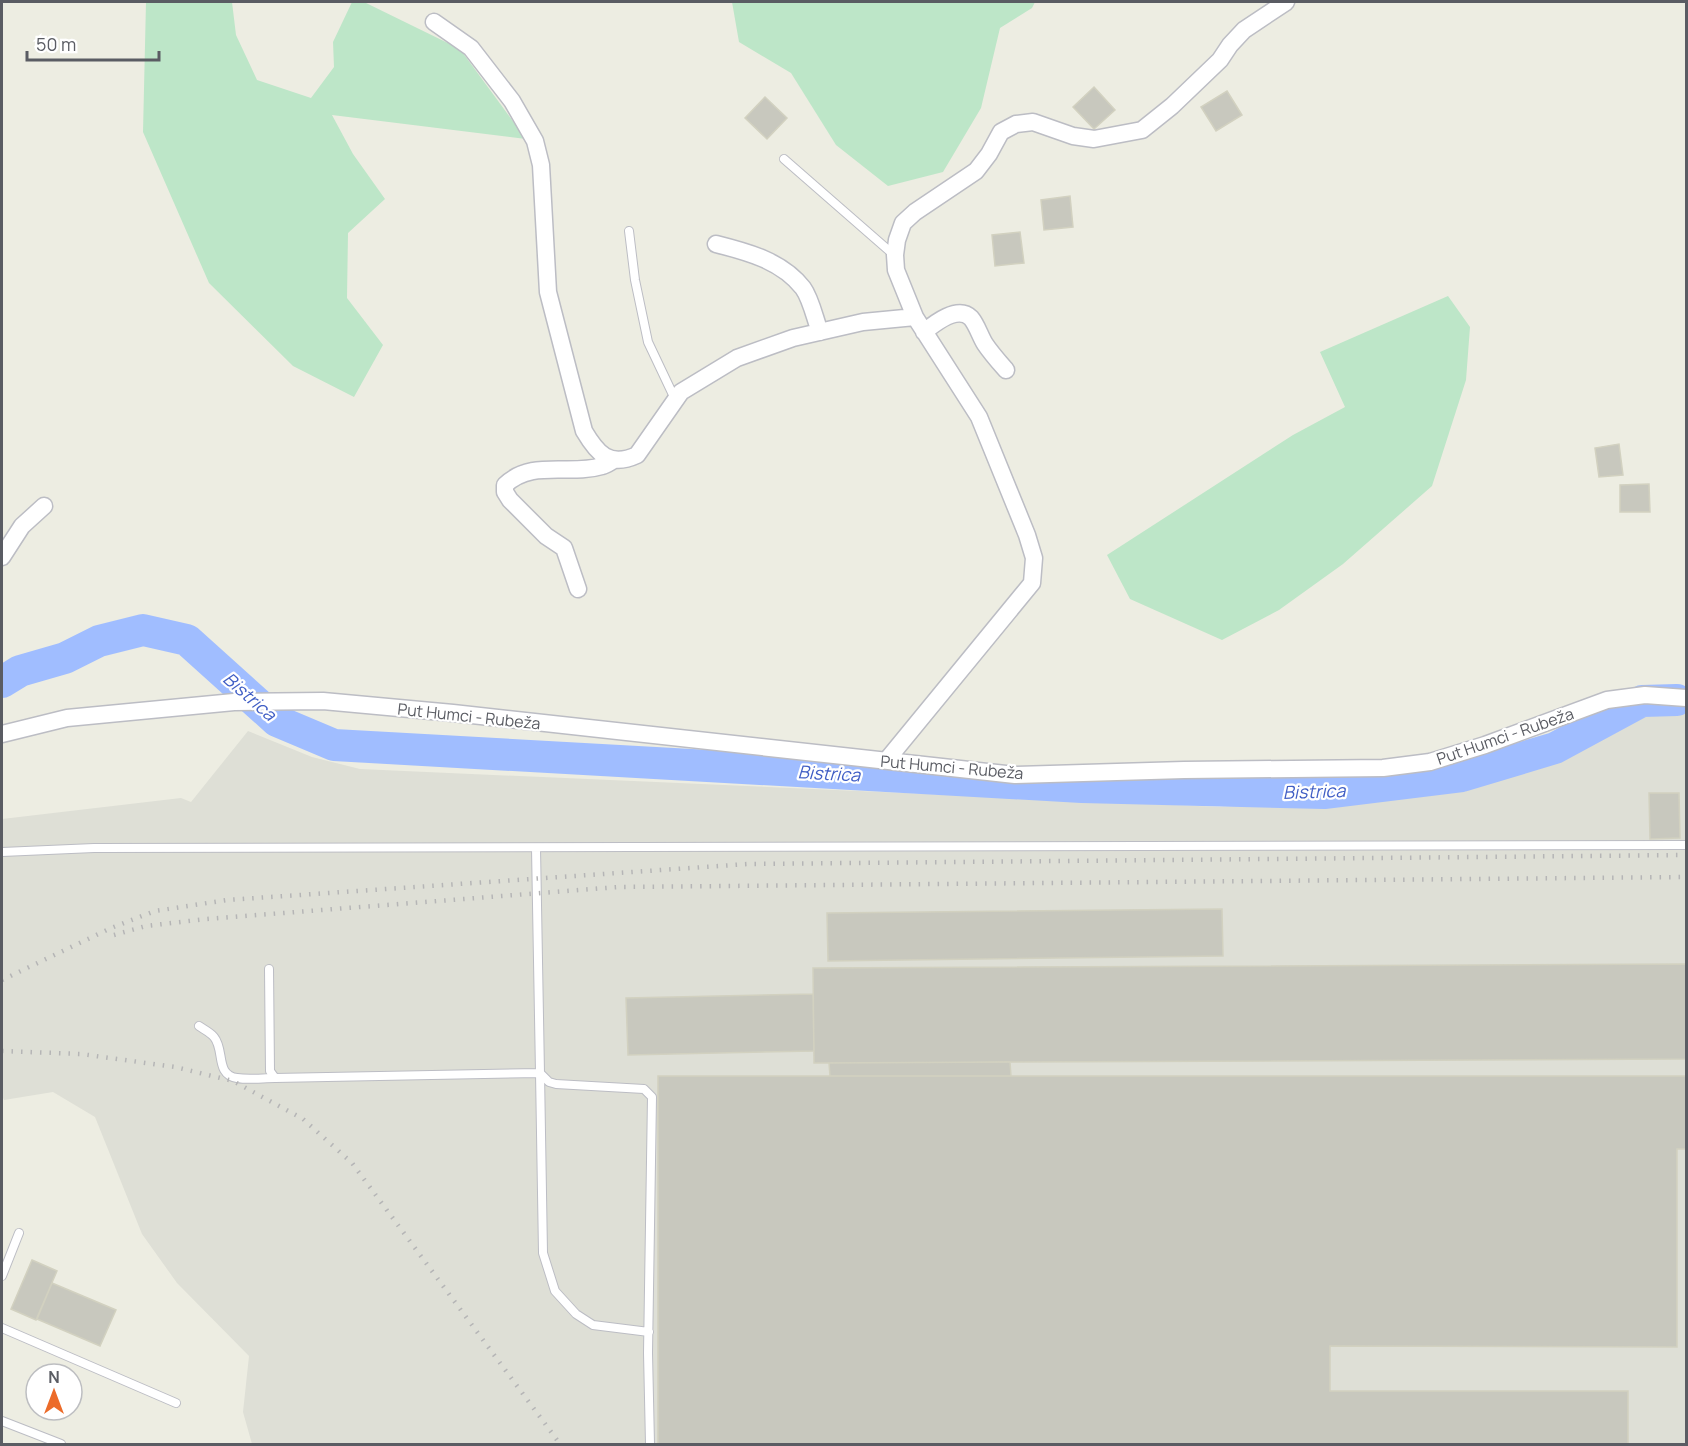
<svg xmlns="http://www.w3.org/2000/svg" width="1688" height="1446" viewBox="0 0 1688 1446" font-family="Manrope,sans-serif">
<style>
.industrial{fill:#dedfd6}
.green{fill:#bde6c8}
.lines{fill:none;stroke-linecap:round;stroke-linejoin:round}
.river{stroke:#a0bdff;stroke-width:32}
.building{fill:#c8c8be;stroke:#d2d1c0;stroke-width:1.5}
.service-casing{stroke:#bcbdc4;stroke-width:10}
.minor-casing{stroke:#bcbdc4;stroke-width:19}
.service{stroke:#fff;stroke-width:8}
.minor{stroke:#fff;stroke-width:16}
.rail{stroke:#b5b5b6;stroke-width:4.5;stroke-dasharray:1.5 8;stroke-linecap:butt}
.labels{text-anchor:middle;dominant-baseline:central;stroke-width:4.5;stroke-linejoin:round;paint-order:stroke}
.street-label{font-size:16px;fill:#5a5c63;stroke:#fff}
.water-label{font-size:18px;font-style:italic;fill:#405ec5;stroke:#fff}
</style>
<rect width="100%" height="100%" fill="#edede2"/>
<path class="industrial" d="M1663 709 1686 713V1444H252L243 1412 249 1356 177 1283 142 1234 95 1117 53 1092 4 1100 2 1096V819L181 798 191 802 248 731 312 757 360 769 1220 807 1344 800 1455 789 1557 754 1630 716Z"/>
<path class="green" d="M146 2H232L236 35 257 80 311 98 334 67 333 42 352 2H364L460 49 526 139 332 115 353 154 385 199 348 233 347 298 383 345 354 397 293 366 209 283 143 132Z
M732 2H1035L1032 8 1000 28 981 108 943 172 888 186 836 145 791 73 739 42Z
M1448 296 1470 327 1466 380 1432 486 1343 564 1279 610 1222 640 1130 599 1107 555 1293 435 1345 407 1320 352Z"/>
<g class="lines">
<path class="river" d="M2 682 20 671 65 658 99 641 143 630 187 640 277 721 334 745 1082 787 1324 793 1462 776 1555 748 1642 701 1677 700"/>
</g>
<path class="building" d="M1094 87 1115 110 1094 129 1073 107Z
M1227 91 1242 115 1216 131 1201 107Z
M765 97 787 118 767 139 745 118Z
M1070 196 1073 227 1044 230 1041 200Z
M1020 232 1024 263 995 266 992 235Z
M1619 444 1623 475 1599 477 1595 448Z
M1649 484 1650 512H1620V485Z
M1649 793H1679L1680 838 1650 839Z
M1222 909 1223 956 828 961 827 913Z
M1686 964V1059L814 1063 813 968Z
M813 994 814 1051 628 1055 626 998Z
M1010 1062 1011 1076H830L829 1063Z
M658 1076H1686V1149H1677V1347L1330 1346V1391H1628V1444H658Z
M32 1260 57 1271 36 1320 11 1309Z
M52 1283 116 1310 100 1346 37 1319Z"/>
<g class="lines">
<defs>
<path id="service" d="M784 159 894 255
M629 231 635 280 648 342 675 399
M536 848 540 1073 549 1082 556 1084 644 1089 652 1097 648 1353 650 1444
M2 852 94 848 1686 845
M269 969 270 1071 275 1078 540 1073 543 1253 555 1291 576 1314 593 1325 649 1332
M199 1026C203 1029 210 1032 214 1037 225 1050 215 1075 237 1078 249 1080 263 1078 275 1078
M2 1276 19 1233
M2 1328 176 1403
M2 1421 61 1444"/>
<path id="minor" d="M434 22 471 48 512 101 535 141 541 165 548 292 584 431C597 453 609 468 637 455L681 392 737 358 793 338 863 322 915 317
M716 244C748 252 782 261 803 288 811 299 815 319 820 332
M924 332C935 323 958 305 971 318 977 325 980 336 985 344 991 353 999 362 1006 370
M2 557 22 526 44 506
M578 589 564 548 546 536 510 500 505 492V485C532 459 569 476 602 466 606 465 610 462 614 460
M2 734 67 718 234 702 323 701 453 713 1015 775 1184 770 1383 768 1430 762 1485 745 1607 700 1645 695 1686 698
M886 761 1032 583 1034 558 1027 535 979 417 915 317 896 270 895 255 897 240 903 223 915 212 976 171 989 154 1001 132 1016 124 1033 122 1073 136 1094 139 1142 130 1172 106 1220 60 1230 45 1244 30 1286 2"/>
</defs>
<use href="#service" class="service-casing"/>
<use href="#minor" class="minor-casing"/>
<use href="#service" class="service"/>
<use href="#minor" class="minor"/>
<path class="rail" d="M114 935 146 926 206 919 618 887 1686 877
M2 980 111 928 155 911 227 900 748 864 1686 855
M2 1051 81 1054 175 1067 233 1081 303 1119 352 1163 560 1444"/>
</g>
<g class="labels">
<g class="street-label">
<text transform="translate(469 716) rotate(6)">Put Humci - Rubeža</text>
<text transform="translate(1505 736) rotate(-19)">Put Humci - Rubeža</text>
<text transform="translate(952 767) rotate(5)">Put Humci - Rubeža</text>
</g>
<g class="water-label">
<text transform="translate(250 696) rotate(41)">Bistrica</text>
<text transform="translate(829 773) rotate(3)">Bistrica</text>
<text transform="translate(1314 791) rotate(-2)">Bistrica</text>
</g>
</g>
<rect width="1688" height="1446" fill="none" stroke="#5a5c63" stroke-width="6"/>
<g transform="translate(54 1392)"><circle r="28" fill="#ffffff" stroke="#bdbec1" stroke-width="1.5"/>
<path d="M0-4.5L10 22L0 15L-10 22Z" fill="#ec6b29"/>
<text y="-9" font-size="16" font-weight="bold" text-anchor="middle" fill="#5a5c63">N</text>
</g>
<path d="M27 51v9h132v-9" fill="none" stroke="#5a5c63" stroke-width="3"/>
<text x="36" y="51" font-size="18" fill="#5a5c63" stroke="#ffffff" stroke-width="4.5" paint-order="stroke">50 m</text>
</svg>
